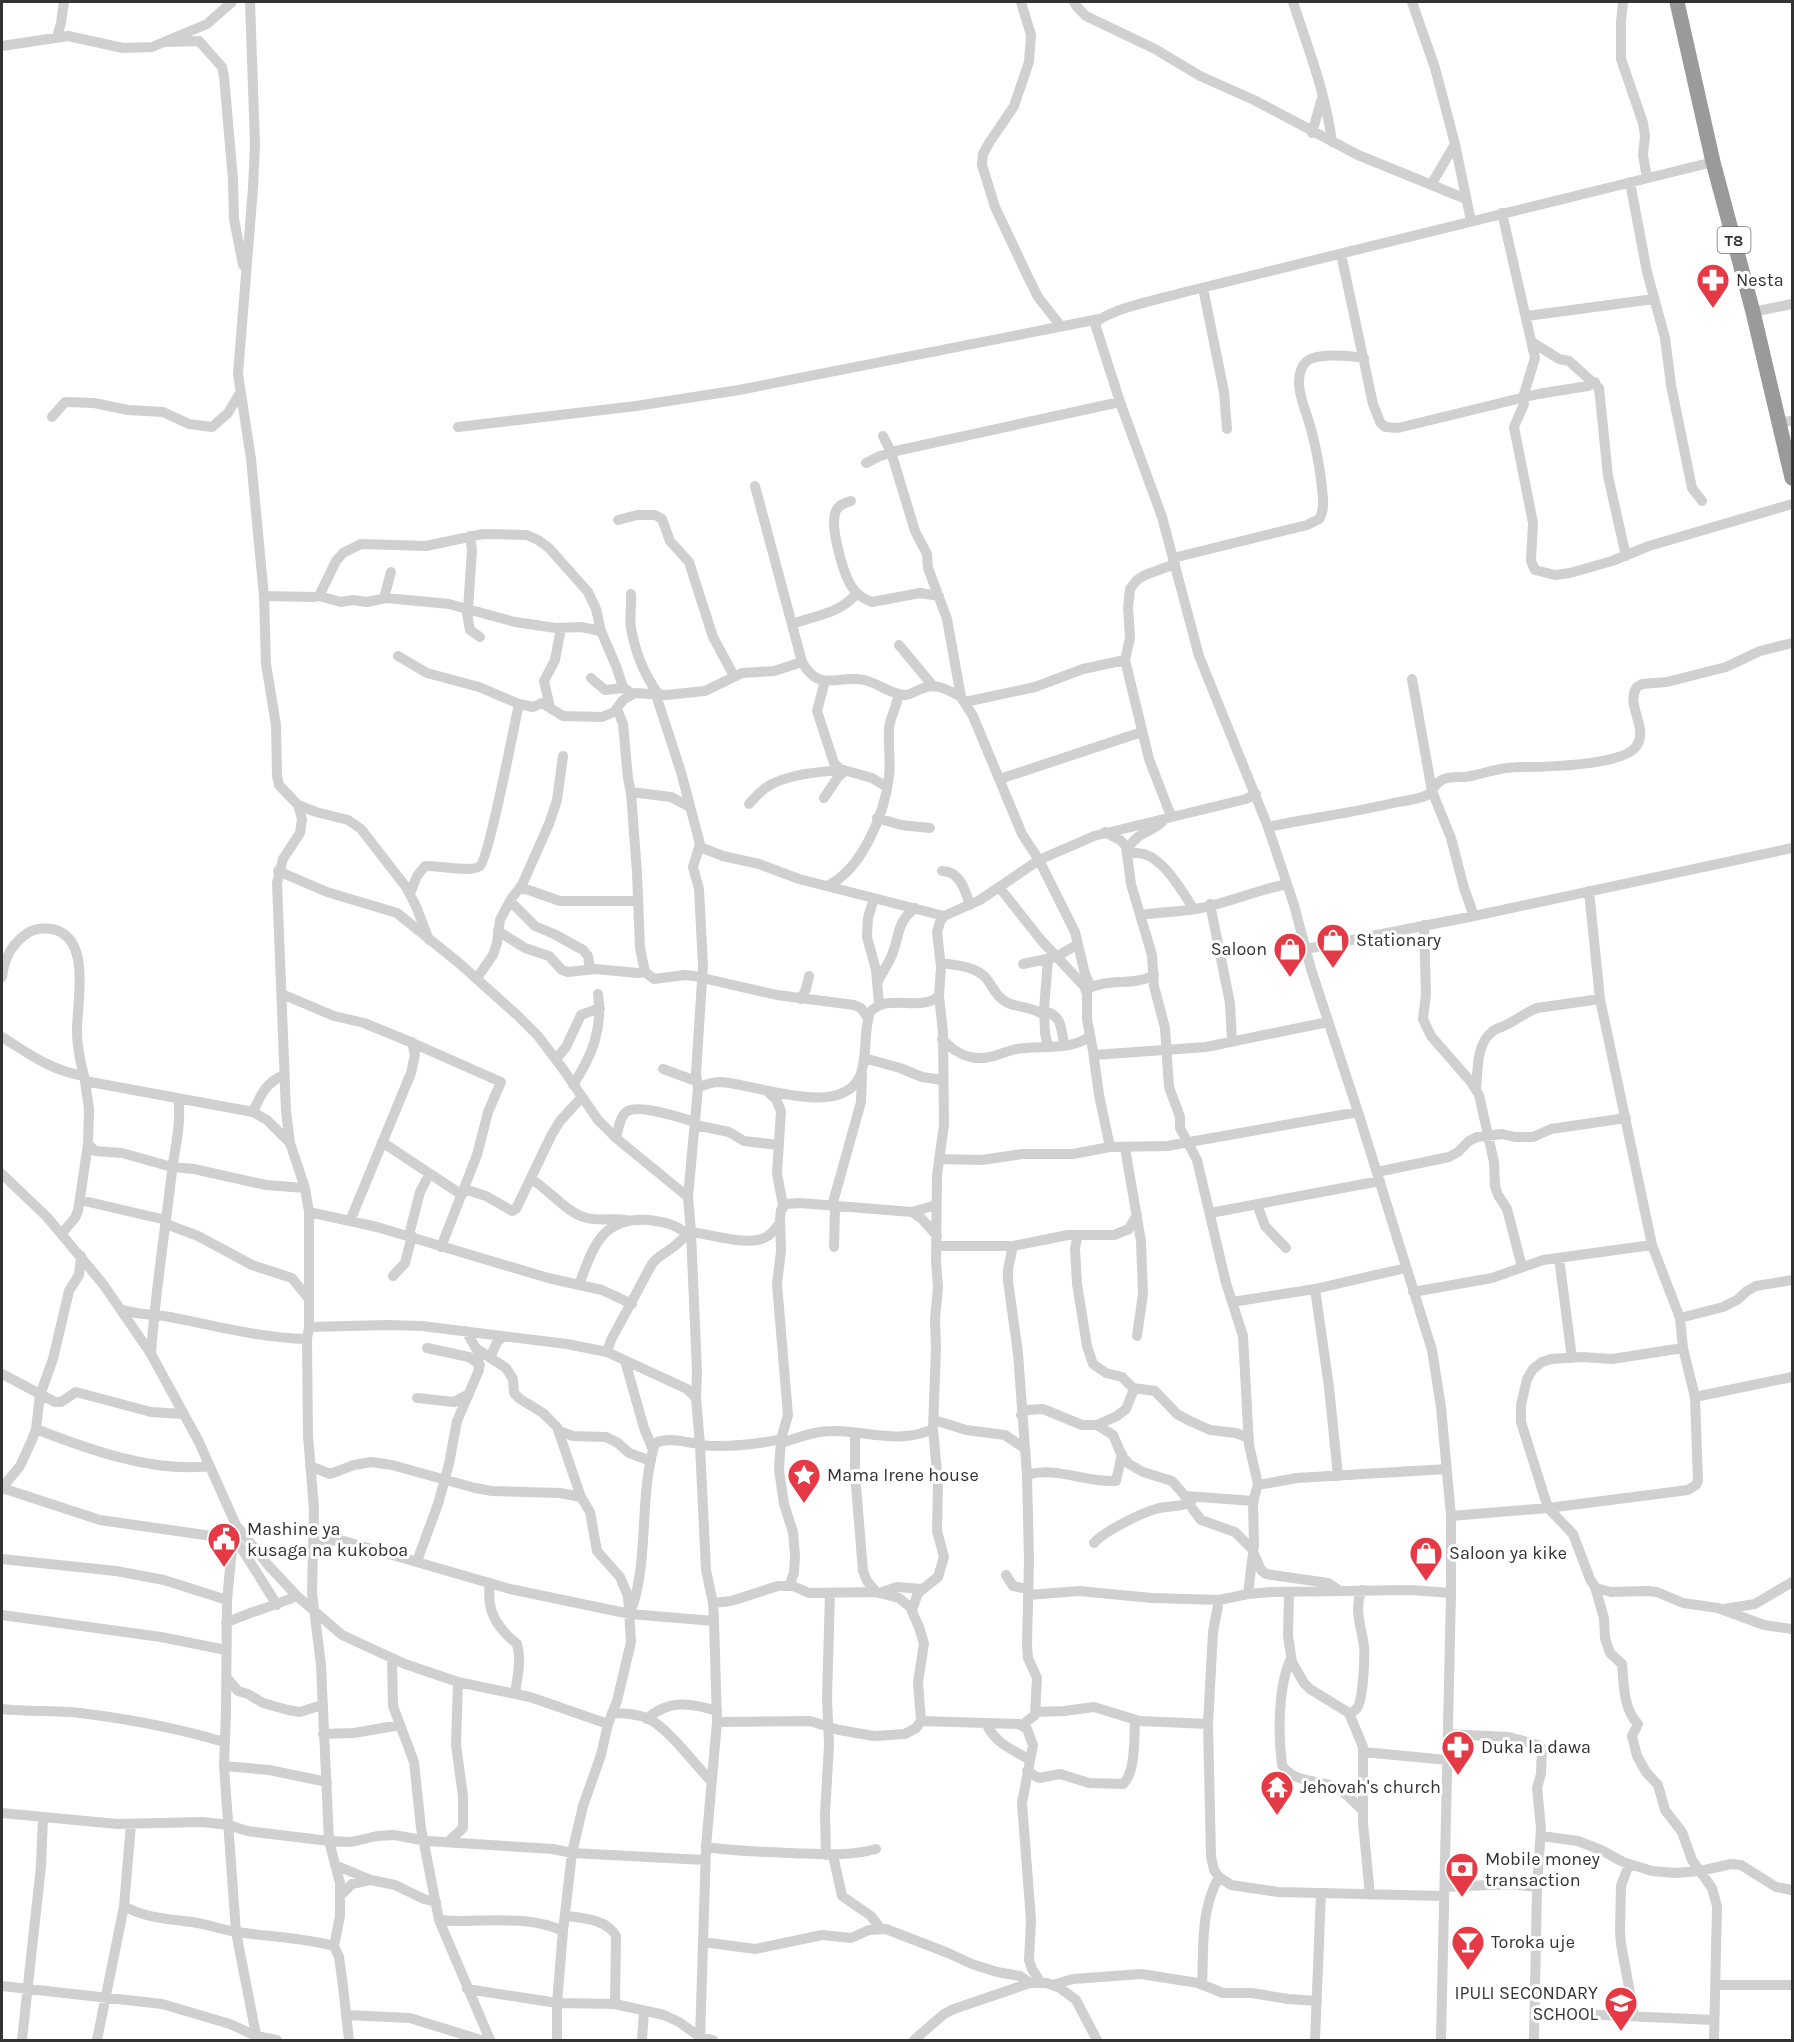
<svg xmlns="http://www.w3.org/2000/svg" width="1794" height="2042" viewBox="0 0 1794 2042" font-family="Karla,sans-serif">
<style>
.lines{fill:none;stroke-linecap:round;stroke-linejoin:round}
.minor{stroke:#d0d0d0;stroke-width:10}
.highway{stroke:#9a9a9a;stroke-width:15}
.labels{text-anchor:middle;dominant-baseline:central;stroke-width:6;stroke-linejoin:round;paint-order:stroke}
.shield{fill:#fff;stroke:#707070;stroke-width:1.5}
.shield-label{font-size:16px;font-weight:bold;fill:#333}
.poi-label{font-size:18px;fill:#333;stroke:#fff;text-anchor:start}
</style>
<rect width="100%" height="100%" fill="#fff"/>
<g class="lines">
<path class="minor" d="M250 2 255 145 253 188 238 374 251 459 264 596 266 664 276 725 277 776 279 785 298 805 302 819 300 833 283 859 277 883 286 1111 290 1143 305 1188 309 1212V1327L307 1339 308 1436 314 1509 312 1593 321 1665 329 1841 340 1883V1916L334 1946 339 1957 343 1986 349 2040
M1021 2 1031 35 1029 62 1014 106 989 143 983 154 982 165 995 207 1028 277 1038 297 1060 325
M1074 2 1077 7 1086 16 1155 49 1200 76 1254 100 1358 155 1466 199
M1293 2C1308 48 1326 94 1332 142
M1412 2 1435 68 1455 144 1471 221
M1623 2 1621 22V59L1643 123 1645 136 1643 155 1647 178
M57 37 61 23 64 2
M167 42 199 41 222 67 224 76 233 180 234 219 243 265
M2 46 68 36 123 48 152 47 207 24 232 2
M1312 133 1322 98
M1630 182 1647 272 1665 338 1671 385 1692 488 1702 501
M1431 185 1455 144
M1502 213 1535 358 1524 394V404L1514 427 1533 523 1531 561 1535 570 1555 575 1570 573 1612 561 1649 546 1792 504
M1341 254 1373 404 1380 422 1385 427 1398 428 1538 394 1588 386 1595 382
M1203 288 1224 392 1227 429
M1753 312 1792 304
M1527 316 1654 299
M1532 342 1559 359 1569 361 1599 388 1608 476 1626 556
M52 417 65 402 94 403 128 410 163 412 189 424 212 427 228 413 240 393
M1779 422 1792 421
M458 427 636 406 739 390 1099 319
M883 436 891 452 915 531 927 554 928 568 947 619 961 697 973 716 1022 834 1039 860 1075 932 1085 974 1091 987
M891 452 1120 402
M866 463 880 456 891 453
M755 486 802 662C820 694 838 674 864 680 878 683 890 694 904 695 911 695 915 691 921 689 936 682 948 690 961 697
M851 501C845 503 838 505 836 511 829 525 843 571 850 584 855 593 863 599 872 602L920 593 939 596
M618 520 637 515H655L662 519 670 541 689 562 713 637 734 676
M1173 558 1307 525 1319 519C1325 510 1323 498 1322 488 1320 468 1316 448 1311 429 1307 414 1300 400 1299 384 1299 377 1300 368 1305 363 1315 352 1350 356 1364 358
M631 594C632 605 629 617 631 628 635 651 645 676 659 695
M264 596 314 597 319 596 336 561 343 553 361 544 426 546 483 534 527 535 538 540 549 548 588 592 596 609 601 631 616 666 622 684 624 688 632 694
M319 596 341 602 353 600 367 602 386 598 449 604 515 622 556 628 581 627 601 631
M384 598 391 572
M466 608 470 630 480 637
M468 609 472 550 470 536
M792 624C816 615 840 614 857 593
M899 645 933 686
M398 656 427 673 479 687 519 704 533 707 542 703 563 716 602 717 614 712 623 700 635 693 666 695 705 691 742 673 774 671 802 662
M591 678 605 690 624 688
M1412 679 1432 791 1451 838 1464 888 1474 916
M825 681 817 711 834 763 840 769 872 778 887 787
M656 695 681 772 700 844 693 867 699 889 703 966 696 1073 698 1088 688 1197 691 1232 697 1372 696 1398 700 1445 706 1570 713 1603 714 1621 717 1722 706 1847 700 2040
M965 702 1035 687 1083 669 1125 660
M550 707 544 681 555 660 561 628
M617 709 623 724 628 778 631 793 637 873 640 948 645 972 654 979 685 975 694 976 777 995 854 1005 861 1008 868 1018
M1000 779 1142 732
M631 792 671 797 690 807
M824 798 838 777 845 771
M749 804C755 798 760 791 767 787 786 774 819 772 842 770
M298 805 316 812 348 820 361 829 406 887 416 906 429 940
M1171 816 1149 759 1125 660 1130 638 1128 608 1130 589 1137 580 1145 575 1175 564
M877 818 901 825 930 828
M1268 827C1310 818 1352 813 1393 803 1404 801 1415 800 1425 796 1433 793 1434 782 1444 779 1453 776 1462 778 1471 776 1489 772 1506 766 1525 767 1547 767 1620 765 1635 748 1651 729 1624 705 1637 687L1642 684 1667 682 1726 667 1760 651 1792 643
M1105 832 1120 840 1126 846 1131 884 1152 955 1154 986 1165 1028 1169 1087 1180 1117V1128L1197 1160 1226 1283 1243 1336 1249 1445 1258 1484 1253 1502 1254 1545 1248 1594
M700 847 723 856 759 864 799 879 944 916
M1127 850C1139 829 1153 834 1165 819
M1128 855C1156 843 1181 890 1193 908
M278 871 327 892 397 913 459 963 517 1015 538 1036 563 1069 598 1120 616 1138 688 1197
M942 871C960 871 965 890 970 905
M827 886C862 870 885 813 889 776 891 761 888 745 889 730 889 717 898 707 898 694
M520 887 560 901H638
M999 887 1041 940 1084 986 1087 994V1019L1093 1051 1099 1095 1110 1147
M410 894 417 876 425 866C437 865 472 873 480 866 489 858 514 726 519 704
M874 898 868 918 867 937 876 970 879 1004
M510 901 535 926 554 934 583 950 588 956 590 970
M1210 904 1230 1003 1232 1042
M1140 915C1160 912 1181 912 1201 908 1230 902 1258 890 1287 884
M1424 925 1426 994 1423 1019 1431 1036 1471 1082 1479 1095 1494 1162 1495 1186 1498 1195 1507 1209 1522 1267
M498 931 525 948 549 956 562 970 568 972 595 969 638 973 645 972
M1306 949 1474 916 1792 848
M941 963C956 965 975 966 986 978 994 988 996 997 1008 1003 1021 1008 1032 1007 1044 1015
M1023 964 1056 957 1078 944
M2 977C4 962 8 951 19 940 29 930 38 927 52 929 92 937 77 1001 77 1031 77 1047 80 1061 84 1076
M477 978 493 955 497 943 500 920 511 899 522 885 549 824 557 800 563 756
M878 981C883 972 888 964 892 955 900 935 896 923 915 908
M1086 990C1107 977 1133 987 1154 975
M282 994 334 1016 364 1023 408 1041 501 1082 488 1112 477 1155 441 1247
M801 999 806 989 809 976
M1044 1011C1062 1015 1061 1028 1064 1044
M2 1037C31 1055 50 1070 84 1076L85 1081 253 1112 267 1120 290 1143
M942 1039C951 1048 958 1054 970 1057 989 1061 999 1053 1016 1049 1038 1045 1073 1051 1090 1036
M1048 1047 1045 1033 1044 1010 1048 959
M1094 1055 1206 1047 1328 1022
M864 1058 900 1068 922 1077 943 1080
M556 1059 566 1047 581 1015 600 1008
M663 1069 696 1081
M85 1081 89 1109 88 1144 95 1151 122 1153 172 1167 194 1169 266 1185 305 1188
M573 1085C592 1056 603 1029 598 994
M698 1088C704 1085 712 1082 720 1082 753 1083 841 1120 860 1076 868 1056 863 1033 870 1012 889 992 919 1013 939 996L941 967 937 932 940 922 944 916 980 900 1039 860 1094 836 1246 799 1256 794
M1476 1089C1478 1071 1476 1044 1492 1032 1496 1028 1503 1027 1508 1024 1518 1019 1526 1012 1537 1008L1600 999
M769 1093 776 1099 781 1111 777 1174 783 1205
M253 1112C260 1096 266 1082 284 1075
M695 1125 729 1132 744 1141 778 1145
M616 1138C618 1130 620 1117 626 1112 637 1103 682 1118 695 1122
M382 1142 462 1195
M1125 1148 1141 1241 1143 1294 1137 1336
M940 1159 982 1160 1022 1154H1073L1110 1147 1167 1146 1358 1112
M1377 1172 1449 1157 1458 1152 1469 1141 1477 1137 1502 1134 1515 1137H1533L1551 1129 1626 1118
M2 1174 47 1217 103 1284 151 1354 199 1442 236 1525 268 1565 297 1596 342 1635 405 1664 458 1682 530 1697 608 1724
M531 1179C550 1190 566 1213 587 1218 599 1221 613 1218 626 1220
M464 1189 486 1196 512 1211 516 1209 551 1136 560 1121 582 1097
M80 1200 166 1220
M1257 1204 1265 1226 1286 1248
M832 1206 861 1102 862 1073
M309 1212 377 1227 548 1278 602 1290 632 1304
M912 1212 922 1219 937 1236
M1210 1213 1380 1181
M350 1221 411 1073 415 1055 412 1042
M166 1224 198 1236 252 1265 292 1278 308 1298
M62 1233 75 1218 78 1211 88 1144
M409 1235 420 1192 429 1175
M1078 1235 1075 1248 1077 1284 1087 1346 1093 1364 1106 1373 1122 1377 1133 1388 1155 1391 1177 1414 1190 1421 1210 1430 1236 1433 1249 1438
M936 1246H1013L1068 1235H1114L1129 1229 1137 1214
M1013 1246 1008 1269V1281L1018 1353 1027 1475 1029 1560 1027 1645 1028 1658 1037 1678 1035 1715 1022 1725
M834 1247 835 1207
M1559 1258 1572 1358
M393 1276 405 1263 412 1236
M579 1285C593 1247 602 1216 649 1220 664 1222 675 1224 687 1234
M1315 1289 1329 1387 1338 1476
M1413 1292 1492 1278 1543 1260 1652 1245
M1232 1302 1315 1289 1406 1268
M120 1309C135 1315 154 1314 170 1317 216 1326 260 1338 307 1339
M1680 1318 1723 1307 1737 1300 1747 1291 1756 1286 1792 1280
M309 1327 387 1325 422 1326 567 1344 607 1352 687 1389 696 1398
M427 1348 469 1357 480 1365
M1683 1348 1612 1359 1582 1357 1551 1359 1542 1362 1533 1369 1527 1379 1521 1405V1422L1548 1508 1573 1534 1590 1579 1595 1587 1599 1589 1611 1592 1647 1591 1657 1592 1683 1603 1718 1608 1764 1625 1792 1629
M477 1349 506 1368 513 1379 514 1393 520 1399 543 1413 557 1427 581 1497
M607 1352 611 1340 652 1264C658 1256 664 1254 672 1248 679 1243 684 1236 691 1232 711 1234 750 1247 766 1237 772 1234 776 1228 779 1224
M151 1354C155 1293 165 1232 172 1171 175 1147 182 1122 178 1098
M490 1358 497 1342 503 1337
M625 1361 644 1428 653 1450
M2 1374 55 1402H61L76 1392 151 1412 183 1414
M1695 1397 1792 1377
M417 1398 454 1402 469 1394
M1021 1415 1027 1410 1043 1409 1082 1425H1097L1117 1416 1126 1409 1134 1389
M934 1420 966 1430 1005 1435 1024 1448
M1097 1425 1113 1435 1122 1456 1129 1464 1143 1472 1172 1481 1185 1496 1254 1501
M36 1429C87 1449 153 1473 209 1466
M559 1431 573 1436 606 1437 618 1443 629 1453 651 1461
M855 1433V1474L863 1571 867 1581 876 1592
M781 1443C797 1438 814 1431 831 1431 865 1430 899 1445 933 1429
M310 1466 330 1474 354 1465 371 1462 392 1465 475 1488 492 1491 560 1493 581 1497 590 1512 597 1551 620 1577 628 1596 631 1642 617 1701 608 1724 601 1755 583 1806 572 1853 563 1931 557 2003V2040
M1027 1475C1058 1466 1085 1483 1116 1481L1122 1454
M1258 1485 1297 1478 1447 1469
M2 1488 100 1520 233 1539 242 1549 277 1605
M2 1488 20 1466 32 1440 36 1429 40 1395 53 1359 69 1291 79 1275 81 1256
M1189 1504 1201 1520 1235 1532 1253 1550
M1451 1516 1548 1508 1688 1490 1696 1485 1698 1481 1695 1397 1683 1348 1680 1318 1652 1245 1600 999 1589 891
M236 1525 233 1539 227 1600 226 1712 224 1766 236 1932 257 2040
M313 1540 344 1541 510 1589 630 1614 714 1621
M1094 1543C1103 1532 1141 1513 1156 1509 1170 1504 1184 1510 1195 1497
M1254 1554 1261 1570 1266 1574 1328 1583 1340 1591
M2 1559 116 1571 164 1580 227 1600
M417 1561 438 1504 449 1464 457 1421 479 1370 478 1352 466 1331
M1006 1575 1013 1586 1028 1589
M490 1583C486 1610 496 1627 517 1644 522 1661 517 1678 515 1694
M789 1586 794 1573 795 1555 793 1532 784 1504 779 1470 781 1439 788 1415 777 1284 781 1251 780 1219 781 1210 786 1204 800 1203 912 1212 936 1205
M1595 1587 1604 1618 1605 1638 1610 1653 1622 1664C1624 1684 1623 1709 1638 1724L1632 1736 1637 1756 1646 1772 1658 1785 1665 1810 1682 1832 1692 1860 1712 1888 1717 1906 1714 2040
M879 1593 897 1587 923 1589
M1289 1593 1288 1636 1292 1662 1304 1683 1310 1689 1349 1713 1363 1747V1823L1370 1895
M1028 1595 1079 1591 1152 1598 1219 1600 1248 1594 1271 1592 1411 1590 1451 1593
M1219 1600 1213 1632 1208 1724 1211 1856 1214 1870 1219 1877 1231 1885 1278 1892 1444 1896
M713 1603 731 1601 778 1586H793L809 1593 876 1592 899 1598 910 1607 919 1627 924 1644 918 1682 921 1721 916 1728 905 1734 874 1736 839 1730 810 1721 717 1722
M633 1605C649 1553 639 1495 655 1443 674 1435 695 1446 715 1446 738 1446 760 1444 781 1439
M1724 1609 1755 1604 1792 1582
M912 1610 918 1593 938 1577 944 1557 937 1531 938 1483 933 1429 936 1349 935 1319 938 1287 936 1262 937 1175 944 1125 943 1032 939 996
M2 1615 161 1637 226 1650
M226 1623C249 1612 274 1606 297 1596
M392 1658 393 1706 414 1762 421 1828 439 1920 490 2040
M1291 1658C1278 1686 1278 1734 1282 1765 1296 1785 1317 1778 1337 1788 1347 1793 1354 1803 1362 1810
M227 1678 238 1691 248 1694 263 1703 288 1710 300 1712 322 1705
M2 1709C28 1712 54 1710 80 1713 129 1719 177 1728 224 1742
M1036 1712 1064 1711 1094 1707 1140 1721 1208 1724
M612 1713C624 1713 638 1714 649 1719 669 1729 695 1765 712 1782
M1349 1713C1351 1713 1356 1710 1357 1708 1363 1701 1365 1657 1364 1647 1362 1628 1353 1609 1362 1590
M647 1719C668 1699 692 1703 717 1711
M921 1721 1019 1724 1027 1729 1033 1745 1022 1803 1031 1920 1029 1960 1032 1969 1041 1983
M986 1723C995 1744 1012 1749 1030 1760
M323 1734 354 1733 400 1725
M1448 1734 1509 1737 1538 1745 1542 1749 1541 1774 1537 1788 1541 1828 1537 1887 1534 2040
M1363 1752 1447 1760
M224 1766 269 1770 327 1782
M1027 1771 1039 1778 1060 1774 1089 1783 1123 1784C1136 1773 1134 1736 1135 1720
M2 1813 117 1824 202 1822 229 1825 247 1831 329 1841 351 1842 377 1836 394 1835 427 1841 553 1849 572 1853 705 1860
M1541 1836 1578 1841 1601 1850 1623 1862 1652 1871 1675 1873 1700 1871 1731 1864 1741 1865 1776 1887 1792 1890
M448 1842 463 1828V1796L456 1745 458 1682
M706 1847C733 1851 761 1852 789 1853 819 1854 846 1857 876 1849
M826 1855 825 1814 829 1745 827 1698 830 1593
M833 1855 842 1896 871 1916 881 1929
M1629 1864 1621 1886 1620 1931 1621 1944 1634 2015
M335 1865 371 1880 395 1885 424 1899 436 1902
M1445 1887 1511 1884 1537 1887
M340 1896 352 1884 370 1880
M124 1906C145 1918 169 1919 192 1922 207 1924 222 1930 237 1932 271 1937 300 1937 334 1946
M566 1916C583 1918 607 1919 616 1936L615 2004
M439 1920C481 1924 523 1913 563 1931
M703 1942 755 1949 822 1935 851 1938 869 1930 886 1929 948 1953 972 1964 997 1972 1020 1976 1030 1983H1047L1060 1988 1076 2000 1097 2040
M1053 1985 1073 1979 1141 1974 1198 1983 1223 1993H1252L1288 1999 1317 2001
M1202 1985C1204 1948 1200 1910 1219 1877
M1716 1985H1792
M2 1986 162 2004 230 2024 256 2036 277 2040
M467 1989 557 2003 615 2004 664 2015 679 2022 700 2037 713 2040
M1535 2012 1714 2020
M346 2015 410 2018 481 2040
M22 2040 41 1866 43 1818
M97 2040 124 1906 131 1824
M642 2040 644 2011
M914 2040 944 2014 954 2009 1030 1983
M1315 2040 1321 1893
M1441 2040 1451 1593V1516L1441 1407 1432 1350 1358 1112 1311 969 1294 905 1268 827 1199 656 1162 517 1120 402 1095 324C1106 309 1165 298 1185 292L1713 162"/>
<path class="highway" d="M1677 2 1713 162 1753 312 1792 478"/>
</g>
<defs>
<symbol id="pharmacy-pin" viewBox="-11 -11 22 30"><path d="M0 17L-7.5 6A9.5 9.5 0 1 1 7.5 6Z" fill="#e63946" stroke="#fff"/><path d="M-2-6h4v4h4v4h-4v4h-4v-4h-4v-4h4Z" fill="#fff"/></symbol>
<symbol id="shop-pin" viewBox="-11 -11 22 30"><path d="M0 17L-7.5 6A9.5 9.5 0 1 1 7.5 6Z" fill="#e63946" stroke="#fff"/><path d="M-5-2.5h2.3a2.7 3.5 0 0 1 5.4 0H5L5.5 6h-11ZM-1.5-2.5h3a1.5 2.3 0 0 0-3 0Z" fill="#fff"/></symbol>
<symbol id="sight-pin" viewBox="-11 -11 22 30"><path d="M0 17L-7.5 6A9.5 9.5 0 1 1 7.5 6Z" fill="#e63946" stroke="#fff"/><path d="M0-6L1.8-2.2L6-1.7L2.9 1.2L3.7 5.4L0 3.3L-3.7 5.4L-2.9 1.2L-6-1.7L-1.8-2.2Z" fill="#fff"/></symbol>
<symbol id="civic-pin" viewBox="-11 -11 22 30"><path d="M0 17L-7.5 6A9.5 9.5 0 1 1 7.5 6Z" fill="#e63946" stroke="#fff"/><path d="M-.6-6.5H3V-4.5H.6V-3L4-1V1h2V6H-6V1h2V-1L-.6-3ZM-1.2 2.5V6h2.4V2.5Z" fill="#fff"/></symbol>
<symbol id="temple-pin" viewBox="-11 -11 22 30"><path d="M0 17L-7.5 6A9.5 9.5 0 1 1 7.5 6Z" fill="#e63946" stroke="#fff"/><path d="M0-6L5-2H3V0L6.5 2.5H4V6H1.5V3h-3V6H-4V2.5H-6.5L-3 0V-2H-5Z" fill="#fff"/></symbol>
<symbol id="bank-pin" viewBox="-11 -11 22 30"><path d="M0 17L-7.5 6A9.5 9.5 0 1 1 7.5 6Z" fill="#e63946" stroke="#fff"/><path d="M-6-4H6V4H-6ZM0-2.3a2.3 2.3 0 1 0 0 4.6a2.3 2.3 0 1 0 0-4.6Z" fill="#fff"/></symbol>
<symbol id="bar-pin" viewBox="-11 -11 22 30"><path d="M0 17L-7.5 6A9.5 9.5 0 1 1 7.5 6Z" fill="#e63946" stroke="#fff"/><path d="M-6-5H6L.8 .8V4.5H3.5V6h-7V4.5H-.8V.8Z" fill="#fff"/></symbol>
<symbol id="school-pin" viewBox="-11 -11 22 30"><path d="M0 17L-7.5 6A9.5 9.5 0 1 1 7.5 6Z" fill="#e63946" stroke="#fff"/><path d="M0-5L7-2L0 1L-7-2ZM-4 1L0 2.5L4 1V4Q0 6-4 4Z" fill="#fff"/></symbol>
</defs>
<g fill-rule="evenodd">
<use href="#pharmacy-pin" x="1694" y="261" width="38" height="52"/>
<use href="#shop-pin" x="1314" y="921" width="38" height="52"/>
<use href="#shop-pin" x="1271" y="930" width="38" height="52"/>
<use href="#sight-pin" x="785" y="1456" width="38" height="52"/>
<use href="#civic-pin" x="205" y="1520" width="38" height="52"/>
<use href="#shop-pin" x="1407" y="1534" width="38" height="52"/>
<use href="#pharmacy-pin" x="1439" y="1728" width="38" height="52"/>
<use href="#temple-pin" x="1258" y="1768" width="38" height="52"/>
<use href="#bank-pin" x="1443" y="1850" width="38" height="52"/>
<use href="#bar-pin" x="1449" y="1923" width="38" height="52"/>
<use href="#school-pin" x="1602" y="1984" width="38" height="52"/>
</g>
<g class="labels">
<rect class="shield" x="1717.5" y="227" width="33" height="26" rx="4.5"/>
<g class="shield-label">
<text x="1734" y="240">T8</text>
</g>
<g class="poi-label">
<text x="1736" y="280">Nesta</text>
<text x="1356" y="940">Stationary</text>
<text x="1267" y="949" text-anchor="end">Saloon</text>
<text x="827" y="1475">Mama Irene house</text>
<text x="247" y="1529">Mashine ya<tspan x="247" dy="21">kusaga na kukoboa</tspan></text>
<text x="1449" y="1553">Saloon ya kike</text>
<text x="1481" y="1747">Duka la dawa</text>
<text x="1300" y="1787">Jehovah's church</text>
<text x="1485" y="1859">Mobile money<tspan x="1485" dy="21">transaction</tspan></text>
<text x="1491" y="1942">Toroka uje</text>
<text x="1598" y="1993" text-anchor="end">IPULI SECONDARY<tspan x="1598" dy="21">SCHOOL</tspan></text>
</g>
</g>
<rect width="1794" height="2042" fill="none" stroke="#333333" stroke-width="6"/>
</svg>
